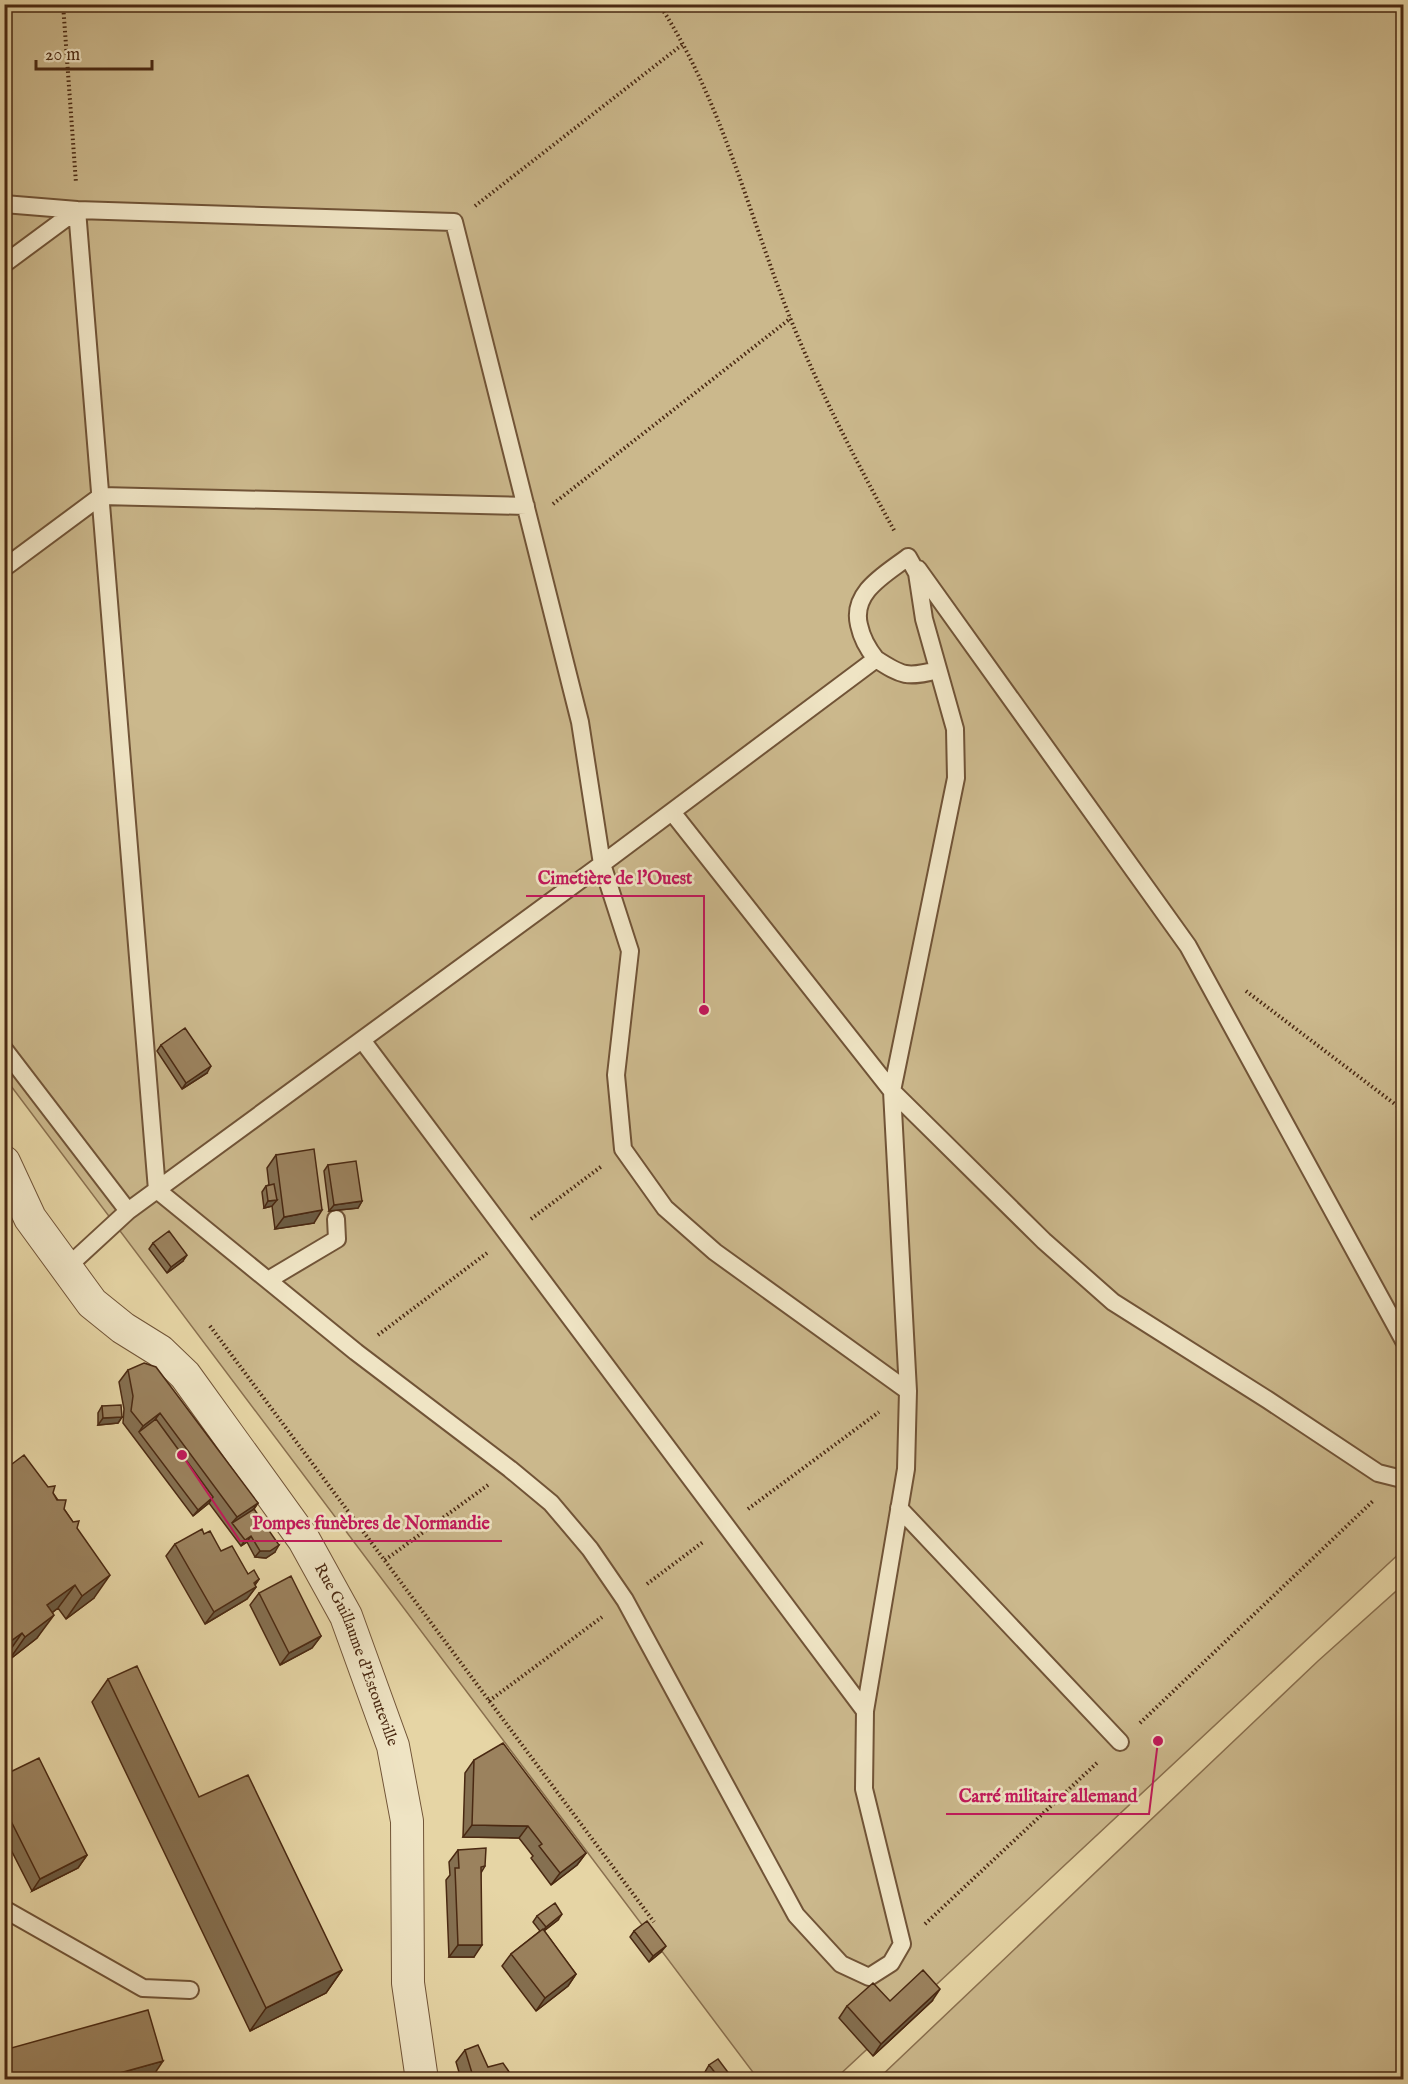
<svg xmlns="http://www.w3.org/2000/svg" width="1408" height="2084" viewBox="0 0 1408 2084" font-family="'IM FELL English',serif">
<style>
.green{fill:#cbb88c;stroke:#8a704f;stroke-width:1.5}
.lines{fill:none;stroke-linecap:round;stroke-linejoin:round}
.lane-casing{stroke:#715437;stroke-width:20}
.street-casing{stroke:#715437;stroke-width:34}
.path{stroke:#4a2912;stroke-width:4;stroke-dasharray:1.5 3;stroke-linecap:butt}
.lane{stroke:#efe4c4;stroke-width:16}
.street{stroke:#efe4c4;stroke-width:32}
.wall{fill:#857051;stroke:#4a2912;stroke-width:1.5}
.shaded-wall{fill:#6c5b42;stroke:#4a2912;stroke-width:1.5}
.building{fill:#9b825e;stroke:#4a2912;stroke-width:1.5}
.labels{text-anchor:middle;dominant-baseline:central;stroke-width:5;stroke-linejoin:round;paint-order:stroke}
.street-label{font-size:16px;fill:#4a2912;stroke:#efe4c4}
.leader{fill:none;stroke:#c2185b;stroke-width:2}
.callout-dot{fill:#c2185b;stroke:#efe4c4;stroke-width:2}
.callout-label{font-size:18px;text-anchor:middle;font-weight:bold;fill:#c2185b;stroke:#efe4c4;stroke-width:5;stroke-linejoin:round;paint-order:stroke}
</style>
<rect width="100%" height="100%" fill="#e6d5a5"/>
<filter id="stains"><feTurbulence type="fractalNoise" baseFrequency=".00333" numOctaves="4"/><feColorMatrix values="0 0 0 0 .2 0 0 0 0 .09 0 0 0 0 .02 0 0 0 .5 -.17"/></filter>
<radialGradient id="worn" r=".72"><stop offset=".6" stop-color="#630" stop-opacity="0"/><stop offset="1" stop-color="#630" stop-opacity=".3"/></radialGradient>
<path class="green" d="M5 5H1403V1550L835 2079H758L5 1078Z
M1403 1585V2079H878L1318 1661Z"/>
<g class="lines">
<defs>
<path id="lane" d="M4 204 77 210 157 1190 356 1352 510 1469 551 1503 590 1549 625 1600 796 1915 841 1964 869 1977 891 1963 902 1944 864 1789 865 1711 906 1469 908 1391 892 1091 956 778 955 729 924 619 917 573 908 557
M4 264 77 210 454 222 580 722 602 864 128 1211 65 1269
M4 568 101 496 526 506
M918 569 1188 946 1404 1341
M876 659C867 648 862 639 859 625 851 592 886 574 908 557
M672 812 892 1091 1044 1241 1113 1302 1268 1400 1378 1473 1398 1478 1404 1476
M362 1040 865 1711
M4 1049 128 1211
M268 1280 337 1239 336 1219
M908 1391 715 1252 665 1208 623 1149 616 1075 630 951 602 864 876 659C902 676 907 678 938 670
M899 1508 1120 1742
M4 1909 143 1988 190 1990"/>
<g id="street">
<path id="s1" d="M4 1162 30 1218 92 1303 123 1328 160 1351 185 1375 304 1540 346 1616 393 1746 407 1821 408 1983 422 2080"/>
</g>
</defs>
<use href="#lane" class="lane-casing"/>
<use href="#street" class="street-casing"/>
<path class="path" d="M63 4 76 183
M659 4C716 91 743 193 779 289 810 373 852 454 895 532
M475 206 683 44
M553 504 791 318
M1246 991 1404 1111
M531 1219 602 1166
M210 1326 654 1922
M378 1335 487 1253
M748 1509 879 1412
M385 1560 488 1485
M647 1584 703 1542
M489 1701 602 1617
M1140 1723 1373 1501
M925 1924 1099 1761"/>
<use href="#lane" class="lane"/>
<use href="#street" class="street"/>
</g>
<path class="wall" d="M161 1045 207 1073 182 1089 157 1051Z
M276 1155 314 1223 275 1229 272 1206 264 1208 262 1192 266 1186 269 1185 267 1168Z
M328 1165 362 1201 358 1208 329 1211 324 1171Z
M153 1243 183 1261 167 1273 149 1249Z
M128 1370 258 1503 254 1509 275 1552 266 1558 255 1557 247 1542 241 1546 209 1503 193 1516 123 1423 124 1409 119 1382Z
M102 1406 122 1417 118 1423 98 1425V1413Z
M53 1493 77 1528 94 1598 66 1619 58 1608 52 1613 37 1638 9 1660 6 1656Z
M204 1534 221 1551 245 1570 248 1574 259 1579 255 1585 256 1587 247 1599 205 1624 166 1556 175 1544Z
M259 1593 321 1636 312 1648 280 1665 250 1605Z
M108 1679 199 1797 342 1970 326 1993 250 2031 92 1702Z
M474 1760 586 1853 577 1865 551 1885 531 1858 533 1856 519 1838 463 1837 465 1773Z
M4 1775 87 1855 78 1868 32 1891 4 1836Z
M458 1850 485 1866 481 1873 474 1957H449L446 1880 450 1875 449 1862Z
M537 1916 558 1920 544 1931 576 1974 568 1986 536 2011 502 1966 511 1954 540 1931 533 1922Z
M634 1931 661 1952 649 1962 630 1937Z
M890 2001H932L873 2056 839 2018 847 2006Z
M465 2050 488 2067 514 2079H461L456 2062Z
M709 2065 733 2079H711L705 2072Z"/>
<path class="shaded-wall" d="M211 1066 207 1073 182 1089 186 1083Z
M277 1200 272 1206 264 1208 268 1201Z
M362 1201 358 1208 329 1211 334 1205Z
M322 1210 314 1223 275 1229 284 1217Z
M187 1255 183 1261 167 1273 171 1267Z
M160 1413 151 1425 139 1432 143 1426Z
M122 1417 118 1423 98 1425 103 1418Z
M213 1497 209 1503 193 1516 198 1510Z
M258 1503 249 1515 232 1523 237 1517Z
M251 1536 247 1542 241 1546 245 1540Z
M279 1545 275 1552 266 1558 255 1557 260 1551Z
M110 1575 94 1598 66 1619 82 1596Z
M259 1579 252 1589 256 1587 247 1599 205 1624 214 1612Z
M75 1585 58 1608 31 1628 47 1605Z
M54 1615 37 1638 9 1660 25 1637Z
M22 1633 6 1656 4 1657V1646Z
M321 1636 312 1648 280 1665 289 1653Z
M472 1825 528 1826 519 1838 463 1837Z
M586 1853 577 1865 551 1885 560 1873Z
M87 1855 78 1868 32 1891 40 1879Z
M562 1914 558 1920 541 1933 546 1927Z
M458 1945H482L474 1957H449Z
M666 1946 661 1952 649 1962 653 1956Z
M342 1970 326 1993 250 2031 266 2008Z
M576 1974 568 1986 536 2011 545 1998Z
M940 1989 932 2001 873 2056 881 2044Z
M163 2061 151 2079H98Z"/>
<path class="building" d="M185 1028 211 1066 186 1083 161 1045Z
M314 1149 322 1210 284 1217 276 1155Z
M356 1161 362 1201 334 1205 328 1165Z
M274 1184 277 1200 268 1201 266 1186Z
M169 1231 187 1255 171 1267 153 1243Z
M144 1363 156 1367 258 1503 237 1517 160 1413 143 1426 131 1411 133 1396 128 1370Z
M121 1405 122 1417 103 1418 102 1406Z
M156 1419 213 1497 198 1510 139 1432Z
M24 1455 48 1487 55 1486 53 1493 57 1500H66L64 1509 73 1522 79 1521 77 1528 110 1575 82 1596 75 1585 47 1605 54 1615 25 1637 22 1633 4 1646V1470Z
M254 1509 279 1545 270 1551H260L251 1536 245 1540 232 1523Z
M202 1529 204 1534 210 1531 221 1551 232 1546 248 1574 254 1570 259 1579 254 1583 256 1587 214 1612 175 1544Z
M291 1576 321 1636 289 1653 259 1593Z
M137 1666 199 1797 248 1775 342 1970 266 2008 108 1679Z
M503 1743 586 1853 560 1873 539 1846 542 1844 528 1826 472 1825 474 1760Z
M39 1758 87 1855 40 1879 4 1807V1775Z
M486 1848 485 1866 481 1867 482 1945H458L455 1868H459L458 1850Z
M555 1903 562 1914 546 1927 537 1916Z
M647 1921 666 1946 653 1956 634 1931Z
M543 1929 576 1974 545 1998 511 1954Z
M923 1970 940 1989 881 2044 847 2006 873 1983 890 2001Z
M148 2010 163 2061 98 2079H4V2050Z
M478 2045 488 2067 503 2063 514 2079H481L480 2077 472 2073 465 2050Z
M718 2059 733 2079H720L709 2065Z"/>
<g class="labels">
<g class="street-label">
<text stroke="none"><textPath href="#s1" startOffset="615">Rue Guillaume d'Estouteville</textPath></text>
</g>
</g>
<path class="leader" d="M704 1010L704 896H526M182 1455L240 1541H502M1158 1741L1149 1814H946"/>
<g class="callout-dot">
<circle cx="704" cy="1010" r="6"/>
<circle cx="182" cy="1455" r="6"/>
<circle cx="1158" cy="1741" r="6"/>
</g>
<g class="callout-label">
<text x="615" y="884">Cimetière de l'Ouest</text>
<text x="371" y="1529">Pompes funèbres de Normandie</text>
<text x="1048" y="1802">Carré militaire allemand</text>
</g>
<rect width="1408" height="2084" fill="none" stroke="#e6d5a5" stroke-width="24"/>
<rect x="6" y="6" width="1396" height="2072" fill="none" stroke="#4a2912" stroke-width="3"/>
<rect x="12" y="12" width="1384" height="2060" fill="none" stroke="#4a2912" stroke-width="1.5"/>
<path d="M36 60v9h116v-9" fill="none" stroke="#4a2912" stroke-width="3"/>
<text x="45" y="60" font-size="18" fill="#4a2912" stroke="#efe4c4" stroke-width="4.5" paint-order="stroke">20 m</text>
<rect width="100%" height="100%" filter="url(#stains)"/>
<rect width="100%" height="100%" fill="url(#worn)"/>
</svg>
